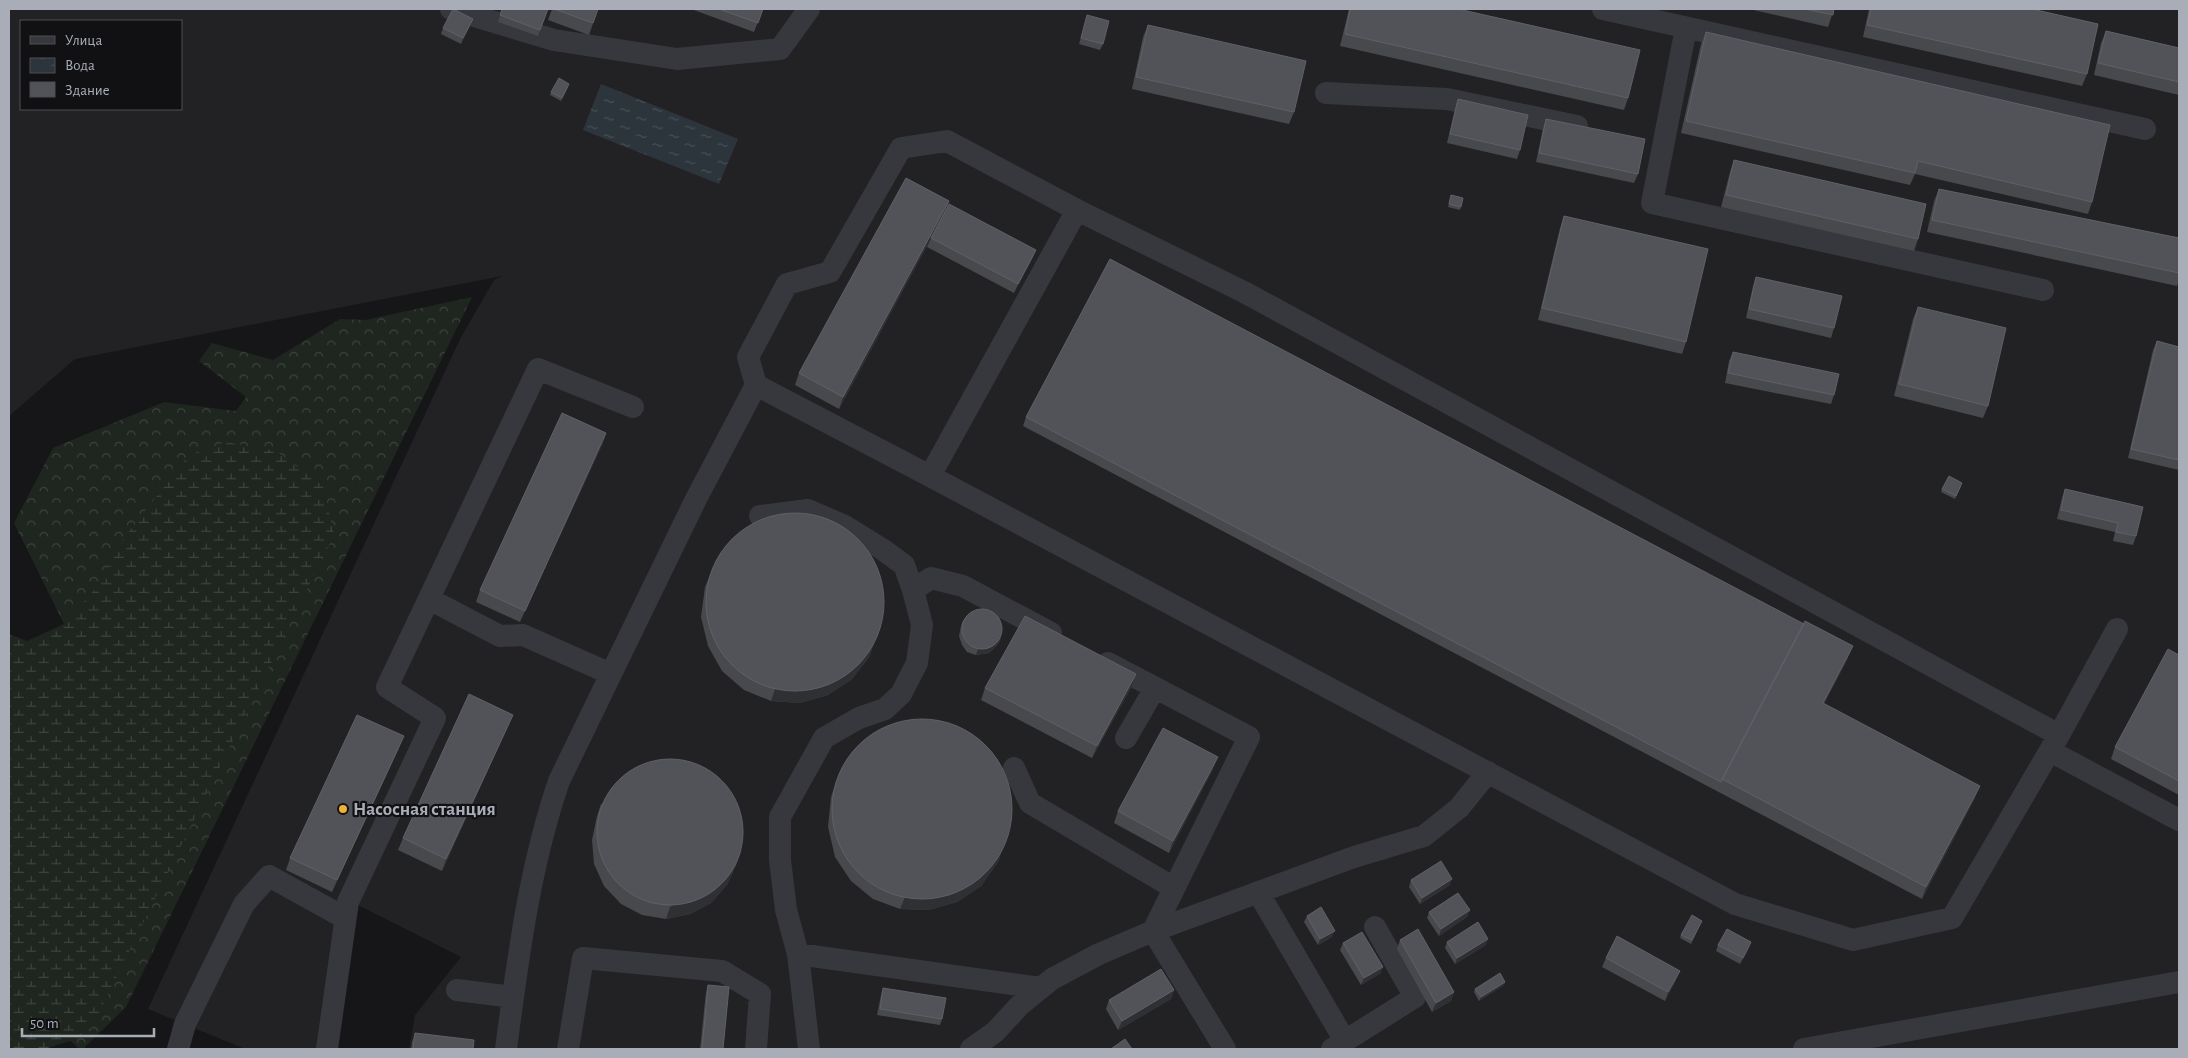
<svg xmlns="http://www.w3.org/2000/svg" width="2188" height="1058" viewBox="0 0 2188 1058" font-family="'Alegreya Sans',sans-serif">
<style>
.built{fill:#222225;fill-rule:evenodd}
.forest{fill:url(#forest-crowns)}
.wetland{fill:url(#wetland-marsh)}
.water{fill:url(#water-ripples)}
.lines{fill:none;stroke-linecap:round;stroke-linejoin:round}
.minor{stroke:#37383d;stroke-width:22}
.wall{fill:#47494d}
.shaded-wall{fill:#2f3033}
.building{fill:#525359;stroke:#5f6168}
.poi-dot{fill:#f2b134;stroke:#111113;stroke-width:2}
.labels{text-anchor:middle;dominant-baseline:central;stroke-width:4.5;stroke-linejoin:round;paint-order:stroke}
.poi-label{font-size:19px;font-weight:bold;fill:#a8adb8;stroke:#111113;text-anchor:start}
</style>
<defs>
<pattern id="forest-crowns" width="20" height="18" patternUnits="userSpaceOnUse" patternTransform="scale(1.25)"><rect width="20" height="18" fill="#1e261f"/><path d="M2 6a3 3 0 1 1 6 0M12 15a3 3 0 1 1 6 0" fill="none" stroke="#3c433d"/></pattern>
<pattern id="wetland-marsh" width="20" height="14" patternUnits="userSpaceOnUse" patternTransform="scale(1.25)"><rect width="20" height="14" fill="#1e261f"/><path d="M1 5h8M5 5V1M11 12h8M15 12V8" fill="none" stroke="#3c433d"/></pattern>
<pattern id="water-ripples" width="26" height="14" patternUnits="userSpaceOnUse" patternTransform="scale(1.25)"><rect width="26" height="14" fill="#2c353c"/><path d="M2 4q2-2 4 0t4 0M15 11q2-2 4 0t4 0" fill="none" stroke="#485056"/></pattern>
</defs>
<rect width="100%" height="100%" fill="#161618"/>
<path class="built" d="M9 9H2179V1049H409L415 1015 461 957 358 905 336 1049H245L148 1009 460 339 494 280 502 276 75 359 9 416ZM21 21H181V109H21Z"/>
<path class="forest" d="M472 297 126 1007 83 1049H80L54 1027 9 760 74 644 14 523 53 448 164 402 236 411 246 397 199 361 212 343 273 360 340 319 365 320Z"/>
<path class="wetland" d="M226 442 276 451 323 486 334 535 88 1035 45 1049H9V634L27 641 64 624 100 584 124 538 189 455Z"/>
<path class="water" d="M601 84 738 139 719 184 583 130Z"/>
<g class="lines">
<path class="minor" d="M451 9 554 40 677 59 780 49 809 9
M1603 9 2145 129
M1686 28 1652 203 2043 290
M1326 93 1447 99 1577 126
M756 385 930 476 1077 210
M760 516 808 510 845 526 882 549 904 565 913 590 922 625 917 663 901 694 885 709 859 718 824 738 780 817V860L786 910 798 954 809 1049
M913 590 931 578 963 586 1051 633
M429 599 500 636 523 635 611 674
M1108 663 1249 737 1153 931 1225 1049
M2059 735 2117 629
M1126 738 1155 688
M2050 751 2179 820
M1014 768 1030 803 1174 888
M1258 892 1345 1041
M798 954 1041 988
M457 990 513 997
M178 1049 185 1024 244 904 269 876 345 918
M327 1049 348 902 435 718 387 687 538 369 633 407
M506 1049C518 958 529 869 559 781L696 499 756 385 748 357 787 284 830 272 901 148 947 141 1077 210 1244 292 2059 735 1952 918 1853 940 1735 904 930 476
M568 1049 583 958 722 971 760 994 756 1049
M971 1049 995 1032 1020 1005 1052 979 1099 954 1153 931 1354 857 1424 836 1459 808 1488 772
M1332 1049 1415 997 1375 927
M1804 1049 2179 982"/>
</g>
<path class="wall" d="M502 9H548L538 36 498 22Z
M552 9H598L589 35 548 20Z
M691 9H763L754 32Z
M1349 9H1458L1628 98 1624 110 1340 46Z
M1749 9H1834L1828 27Z
M1869 9H2032L2087 74 2082 86 1863 37Z
M1087 15 1103 44 1100 50 1079 44Z
M473 19 461 44 441 34 443 28Z
M1148 25 1294 112 1289 124 1132 89 1143 37Z
M2106 31 2179 48V95L2094 75 2101 43Z
M1706 32 2092 202 2088 214 1915 174 1910 185 1681 133 1701 44Z
M568 87 561 101 550 95 551 92Z
M1458 99 1520 150 1517 159 1447 143 1455 109Z
M1546 119 1638 174 1634 183 1536 162 1543 128Z
M1734 160 1918 239 1914 251 1721 207 1730 172Z
M1939 189 2179 238V280L2177 286 1927 232 1934 201Z
M1451 195 1463 198 1460 210 1448 207Z
M949 201 946 210 1036 250 1032 259 1014 293 927 247 930 240 839 409 795 385 799 373Z
M1564 216 1686 342 1682 354 1538 320 1560 228Z
M1756 277 1834 328 1831 338 1746 318 1753 286Z
M1918 307 1988 406 1983 418 1894 396 1913 319Z
M2157 341 2179 347V470L2128 458 2153 350Z
M1733 352 1834 395 1831 404 1725 383 1729 361Z
M1026 417 1848 658 1824 704 1975 798 1922 899 1023 426Z
M606 433 602 445 520 622 476 602 480 590Z
M1961 486 1955 499 1941 492 1942 489Z
M2065 489 2143 507 2136 536 2133 545 2113 541 2115 532 2057 519 2062 498Z
M710 575 870 656 852 679 828 695 800 703 771 701 744 690 722 671 708 646 701 617 705 587Z
M963 620 1001 637 999 643 989 653 976 655 967 652 962 645 959 636 961 626Z
M2179 655V795L2111 759 2115 747Z
M1136 674 1132 686 1092 758 981 700 985 688Z
M508 726 442 871 398 850 403 838Z
M399 748 332 892 286 870 290 858Z
M1213 769 1169 853 1114 823 1118 811Z
M835 785 1002 850 998 862 981 886 957 902 929 910 900 909 873 899 851 881 835 857 828 827 831 797Z
M601 804 737 863 727 885 711 903 690 914 666 919 642 915 621 904 604 886 594 864 592 840 597 816Z
M1411 880 1450 885 1420 904 1409 887Z
M1470 910 1467 917 1439 936 1427 918 1429 912Z
M1307 916 1332 937 1318 945 1304 922Z
M1702 921 1691 944 1680 938 1681 935Z
M1400 940 1454 992 1451 1001 1432 1012 1397 949Z
M1447 942 1486 945 1455 964 1445 948Z
M1751 942 1749 948 1740 964 1716 951 1718 945Z
M1343 943 1381 973 1361 985 1340 950Z
M1606 958 1676 980 1665 1001 1602 967Z
M1505 982 1504 985 1479 1001 1474 992 1475 989Z
M708 985 723 1049H700L706 992Z
M883 988 942 1019 940 1025 877 1015 881 995Z
M1174 990 1171 999 1118 1030 1106 1009 1109 1000Z
M415 1033 473 1049H411L412 1042Z"/>
<path class="shaded-wall" d="M473 19 471 25 461 44 463 38Z
M949 201 945 213 839 409 843 397Z
M1036 250 1032 259 1014 293 1018 284Z
M606 433 602 445 520 622 525 611Z
M1001 637 999 643 989 653 976 655 978 649Z
M874 644 870 656 852 679 828 695 800 703 771 701 775 689Z
M1853 646 1848 658 1818 715 1823 703Z
M1136 674 1132 686 1092 758 1097 746Z
M513 715 508 726 442 871 446 859Z
M404 736 399 748 332 892 337 880Z
M1218 757 1213 769 1169 853 1173 841Z
M1980 786 1975 798 1922 899 1926 887Z
M1002 850 998 862 981 886 957 902 929 910 900 909 905 897Z
M742 851 737 863 727 885 711 903 690 914 666 919 670 907Z
M1452 879 1450 885 1420 904 1422 898Z
M1470 910 1467 917 1439 936 1441 929Z
M1335 931 1332 937 1318 945 1320 939Z
M1488 939 1486 945 1455 964 1457 958Z
M1751 942 1749 948 1740 964Z
M1383 967 1381 973 1361 985 1364 978Z
M1680 971 1676 980 1665 1001 1668 992Z
M1505 982 1504 985 1479 1001 1481 997Z
M1174 990 1171 999 1118 1030 1122 1021Z
M1454 992 1451 1001 1432 1012 1436 1003Z"/>
<path class="building" d="M453 9 473 19 463 38 443 28Z
M502 9H548L540 30 500 15Z
M554 9H598L593 23Z
M719 9H763L758 23Z
M1350 9H1458L1640 50 1628 98 1345 34Z
M1805 9H1834L1833 15Z
M1871 9H2032L2098 24 2087 74 1867 25Z
M1087 15 1109 21 1103 44 1081 38Z
M1148 25 1306 61 1294 112 1136 77Z
M2106 31 2179 48V82L2098 63Z
M1706 32 2110 125 2092 202 1918 161 1915 173 1686 121Z
M559 78 569 84 562 98 551 92Z
M1458 99 1528 115 1520 150 1450 134Z
M1546 119 1645 139 1638 174 1539 153Z
M1734 160 1926 204 1918 239 1726 195Z
M906 178 949 201 843 397 799 373Z
M1939 189 2179 238V273L1932 220Z
M1451 195 1463 198 1461 207 1449 204Z
M949 204 1036 250 1018 284 931 238Z
M1564 216 1708 249 1686 342 1542 308Z
M1110 259 1804 624 1721 782 1026 417Z
M1756 277 1842 296 1834 328 1749 309Z
M1918 307 2006 328 1988 406 1899 384Z
M2157 341 2179 347V460L2131 449Z
M1733 352 1839 374 1834 395 1728 373Z
M562 413 606 433 525 611 480 590Z
M1949 476 1962 483 1956 496 1942 489Z
M2065 489 2143 507 2136 536 2116 532 2118 523 2061 510Z
M706 602a89 89 0 1 1 178 0a89 89 0 1 1-178 0Z
M962 629a20 20 0 1 1 40 0a20 20 0 1 1-40 0Z
M1025 616 1136 674 1097 746 985 688Z
M1805 621 1853 646 1823 703 1980 786 1926 887 1722 779Z
M2168 649 2179 655V781L2115 747Z
M469 694 513 715 446 859 403 838Z
M357 715 404 736 337 880 290 858Z
M832 809a90 90 0 1 1 180 0a90 90 0 1 1-180 0Z
M1163 728 1218 757 1173 841 1118 811Z
M597 832a73 73 0 1 1 146 0a73 73 0 1 1-146 0Z
M1441 861 1452 879 1422 898 1411 880Z
M1458 893 1470 910 1441 929 1429 912Z
M1321 907 1335 931 1320 939 1307 916Z
M1692 915 1702 921 1692 940 1681 935Z
M1478 922 1488 939 1457 958 1447 942Z
M1418 929 1454 992 1436 1003 1400 940Z
M1727 929 1751 942 1743 958 1718 945Z
M1362 932 1383 967 1364 978 1343 943Z
M1617 936 1680 971 1668 992 1606 958Z
M1161 969 1174 990 1122 1021 1109 1000Z
M1500 973 1505 982 1481 997 1475 989Z
M708 985 729 987 723 1049H702Z
M883 988 946 998 942 1019 880 1009Z
M415 1033 474 1040 473 1049H413Z
M1125 1039 1132 1049H1111Z"/>
<circle class="poi-dot" cx="343" cy="809" r="5"/>
<g class="labels">
<g class="poi-label">
<text x="353" y="809">Насосная станция</text>
</g>
</g>
<rect width="2188" height="1058" fill="none" stroke="#a8adb8" stroke-width="20"/>
<rect x="20" y="20" width="162" height="90" fill="#111113" stroke="#4d4f55"/>
<rect x="30" y="36" width="25" height="8" fill="#37383d" stroke="#4d4f55"/>
<text x="65" y="45" font-size="15" fill="#a8adb8">Улица</text>
<rect x="30" y="58" width="25" height="15" fill="url(#water-ripples)" stroke="#4d4f55"/>
<text x="65" y="70" font-size="15" fill="#a8adb8">Вода</text>
<rect x="30" y="82" width="25" height="15" fill="#525359" stroke="#4d4f55"/>
<text x="65" y="95" font-size="15" fill="#a8adb8">Здание</text>
<path d="M22 1028v8h132v-8" fill="none" stroke="#a8adb8" stroke-width="2.5"/>
<text x="30" y="1028" font-size="15" fill="#a8adb8" stroke="#111113" stroke-width="4" paint-order="stroke">50 m</text>
</svg>
